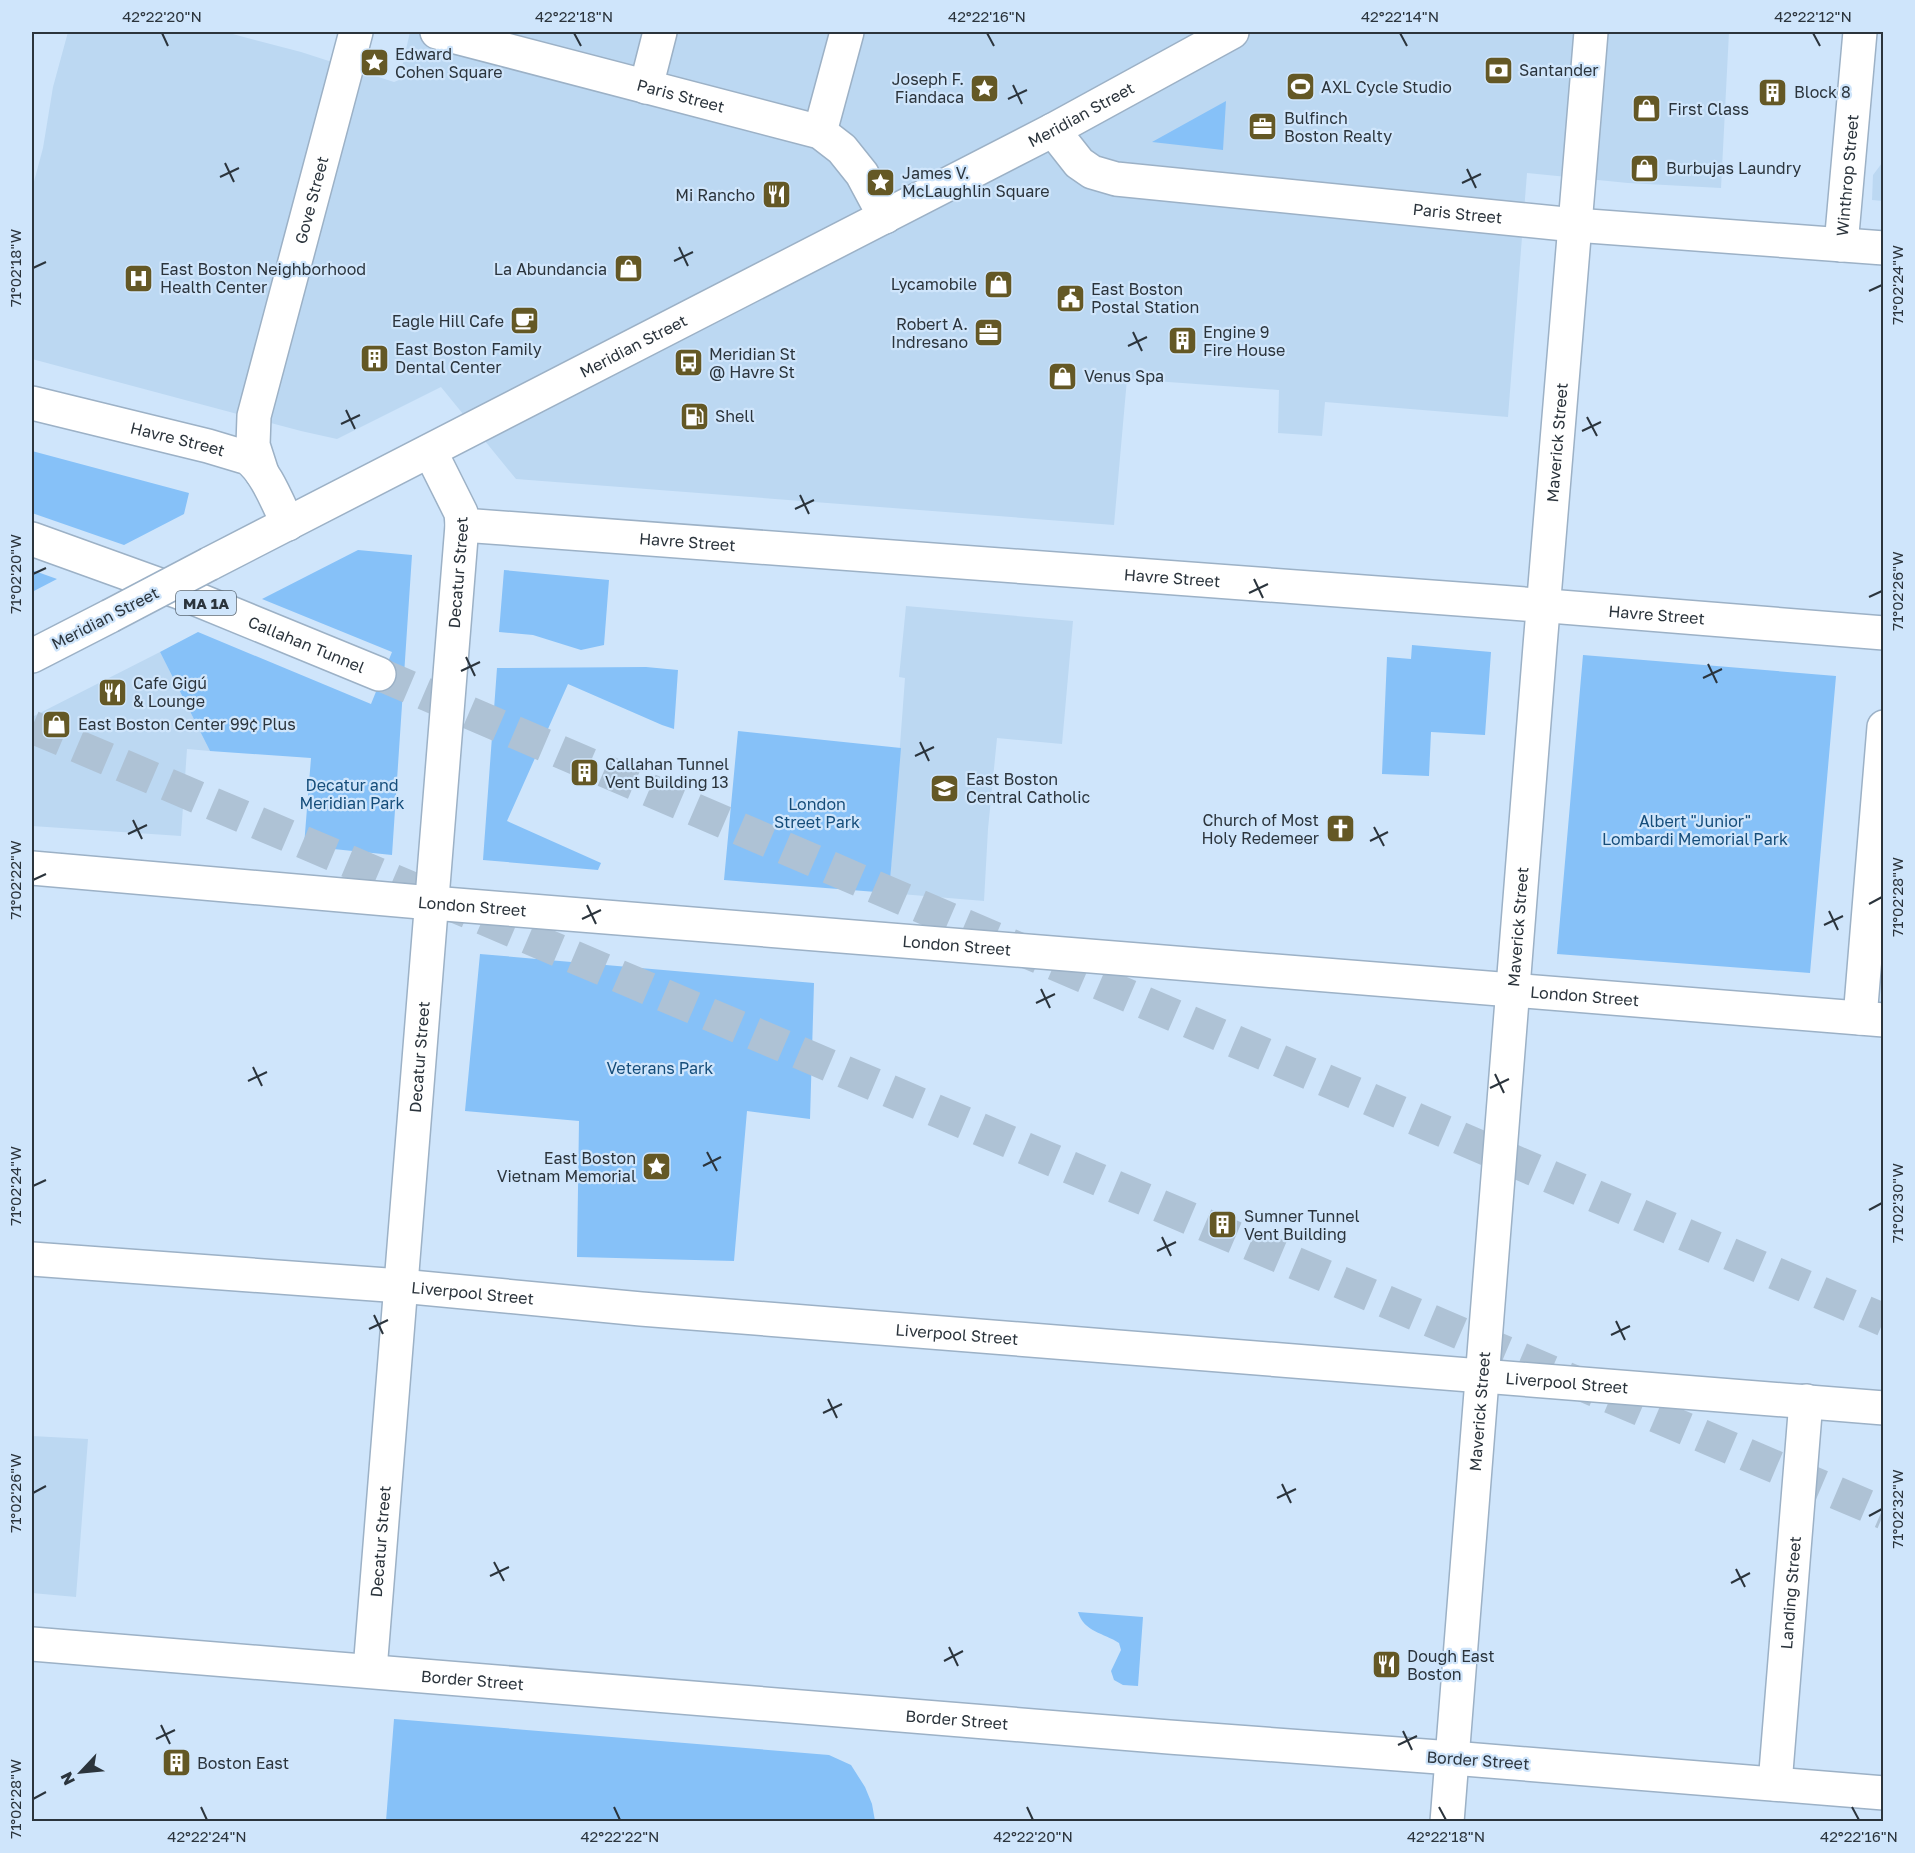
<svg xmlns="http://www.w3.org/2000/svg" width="1915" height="1853" viewBox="0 0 1915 1853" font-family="'Golos Text',sans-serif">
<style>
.built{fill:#bcd8f2}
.green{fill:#86c1f8}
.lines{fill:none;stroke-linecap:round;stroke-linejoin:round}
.highway-tunnel{stroke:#aec2d5;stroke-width:33;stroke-dasharray:33 16;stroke-linecap:butt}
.street-casing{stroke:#9cb1c6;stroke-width:36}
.secondary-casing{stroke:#9cb1c6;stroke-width:36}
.highway-casing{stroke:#9cb1c6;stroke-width:36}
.street{stroke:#fff;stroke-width:33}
.secondary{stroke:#fff;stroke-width:33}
.highway{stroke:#fff;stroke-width:33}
.secondary-bridge-casing{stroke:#9cb1c6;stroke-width:36;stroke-linecap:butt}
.secondary-bridge{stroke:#fff;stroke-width:33}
.ticks{fill:none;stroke:#2b343c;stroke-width:2}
.labels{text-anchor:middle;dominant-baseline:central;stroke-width:4.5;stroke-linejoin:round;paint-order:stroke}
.shield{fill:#cfe5fb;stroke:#5c6975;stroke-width:1.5}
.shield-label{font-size:15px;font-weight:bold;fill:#2b343c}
.poi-label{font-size:16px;fill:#2b343c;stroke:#cfe5fb;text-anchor:start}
.street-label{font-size:16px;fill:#2b343c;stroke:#cfe5fb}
.park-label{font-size:16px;fill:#154d7a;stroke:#cfe5fb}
.neatline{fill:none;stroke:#2b343c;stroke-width:2}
.ticks-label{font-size:15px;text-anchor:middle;fill:#2b343c}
</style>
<rect width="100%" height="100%" fill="#cfe5fb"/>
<path class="built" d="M68 32H225L301 52 394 82 399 80 410 32H1729L1721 188 1628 183 1527 173 1508 417 1325 402 1322 436 1278 433 1279 390 1127 379 1114 525 516 479 441 387 337 439 301 431 32 359V189L43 148 53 87Z
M1883 141V201L1872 200 1873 175 1882 163Z
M906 606 1073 621 1062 744 997 738 988 829 984 901 889 893 905 678 899 677Z
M160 652 210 751 187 749 181 836 32 826V717Z
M32 1436 88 1439 76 1597 32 1593Z"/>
<path class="green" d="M1226 101 1223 150 1152 142Z
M32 451 189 493 184 514 124 545 32 513Z
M358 550 412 555 392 855 304 846 311 758 210 751 160 652 198 632 371 704 392 652 262 599Z
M32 570 57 579 32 592Z
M504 570 609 580 604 645 581 650 533 635 499 632Z
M1412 645 1491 652 1485 735 1431 732 1429 776 1382 774 1387 657 1411 659Z
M1583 655 1836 676 1810 973 1557 954Z
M646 667 678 670 674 729 662 725 568 684 507 821 601 863 598 870 483 860 497 668Z
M738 731 901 748 889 893 724 880Z
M480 954 814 983 810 1119 747 1111 734 1261 577 1257 579 1121 465 1111Z
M1078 1612 1143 1617 1138 1686 1123 1685 1114 1680 1111 1671 1121 1650 1119 1643C1104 1633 1084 1632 1078 1612Z
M394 1719 829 1755 851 1765 865 1787 872 1804 875 1821H386Z"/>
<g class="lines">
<path class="highway-tunnel" d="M379 674 1884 1320
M32 727 1884 1513"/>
<defs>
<g id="street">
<path id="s1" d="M437 32 820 132 842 149 862 174 885 217"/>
<path d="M646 87 660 32"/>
<path id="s2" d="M1053 130 1079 163 1092 172 1116 179 1575 225 1884 248"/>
<path d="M820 132 847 32"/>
<path id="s3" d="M1841 245 1860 32"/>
<path id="s4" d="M262 473 253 445 254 416 356 32"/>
<path id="s5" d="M462 525 1499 602 1884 633"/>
<path id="s6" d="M32 868 432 903 1884 1020"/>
<path d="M1860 1018 1884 727"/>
<path id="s7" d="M32 1259 401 1286 641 1309 1884 1408"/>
<path id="s8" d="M370 1670 462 525 461 513 430 451"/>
<path d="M1452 1758 1884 1793"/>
<path id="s9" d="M1775 1784 1806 1401"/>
</g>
<g id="secondary">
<path id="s10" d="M32 403 208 446 248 458C266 471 278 504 288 524"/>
<path id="s11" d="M209 564 1053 130 1232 32"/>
<path d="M32 656 110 616"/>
<path id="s12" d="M32 1644 1169 1737 1452 1758"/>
<path id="s13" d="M1447 1822 1540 646 1591 32"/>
</g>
<g id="highway">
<path id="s14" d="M32 539 179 592 379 674"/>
</g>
</defs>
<use href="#street" class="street-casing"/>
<use href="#secondary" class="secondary-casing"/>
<use href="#highway" class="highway-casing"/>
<use href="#street" class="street"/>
<use href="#secondary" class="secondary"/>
<use href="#highway" class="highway"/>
<defs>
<path id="secondary-bridge" d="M110 616 209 564"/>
</defs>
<use href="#secondary-bridge" class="secondary-bridge-casing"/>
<use href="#secondary-bridge" class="secondary-bridge"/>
</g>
<path class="ticks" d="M162 33 168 46M574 33 581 46M987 33 994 46M1400 33 1407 46M1813 33 1820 46M1013 85 1022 104M1008 99 1027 90M225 163 234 182M1467 169 1476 188M220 177 239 168M1462 183 1481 174M679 247 688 266M674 261 693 252M33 268 46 262M1869 291 1882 285M1133 332 1142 351M1128 346 1147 337M346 410 355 429M1587 417 1597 436M341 424 360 415M1582 431 1601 422M800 495 809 514M795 509 814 500M33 574 46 568M1254 579 1263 598M1249 593 1268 584M1869 597 1882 591M466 657 475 676M1708 664 1717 683M461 671 480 662M1703 678 1722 669M920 742 929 761M915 756 934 747M133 820 142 839M1374 827 1384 846M128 834 147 825M1370 841 1388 832M33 880 46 874M1869 904 1882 897M587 905 596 924M1829 911 1838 930M582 919 601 910M1824 925 1843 916M1041 989 1050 1008M1036 1003 1055 994M253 1067 262 1086M1495 1074 1504 1093M248 1081 267 1072M1490 1088 1509 1079M707 1152 717 1171M703 1166 721 1157M33 1186 46 1180M1869 1210 1882 1203M1162 1237 1171 1256M1157 1251 1176 1242M374 1315 383 1334M1616 1321 1625 1340M369 1329 388 1320M1611 1335 1630 1326M828 1399 837 1418M823 1413 842 1404M1282 1484 1291 1503M33 1493 46 1486M1277 1498 1296 1489M1869 1516 1882 1509M494 1562 504 1581M1736 1569 1745 1587M490 1576 509 1567M1731 1583 1750 1573M949 1647 958 1666M944 1661 963 1651M161 1725 170 1744M1403 1731 1412 1750M156 1739 175 1730M1398 1745 1417 1736M33 1799 46 1792M201 1807 207 1820M614 1807 620 1820M1027 1807 1033 1820M1439 1807 1446 1820M1852 1807 1859 1820"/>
<defs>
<symbol id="sight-square" viewBox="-11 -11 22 22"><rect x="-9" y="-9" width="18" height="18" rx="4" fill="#645825" stroke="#cfe5fb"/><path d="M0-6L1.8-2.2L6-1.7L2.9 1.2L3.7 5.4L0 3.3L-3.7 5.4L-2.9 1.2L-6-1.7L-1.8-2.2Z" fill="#fff"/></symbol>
<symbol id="bank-square" viewBox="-11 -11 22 22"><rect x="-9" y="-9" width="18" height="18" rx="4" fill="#645825" stroke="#cfe5fb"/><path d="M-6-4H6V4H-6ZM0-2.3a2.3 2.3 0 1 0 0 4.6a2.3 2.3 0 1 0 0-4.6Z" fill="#fff"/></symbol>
<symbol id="stadium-square" viewBox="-11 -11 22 22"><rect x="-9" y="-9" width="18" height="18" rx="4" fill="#645825" stroke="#cfe5fb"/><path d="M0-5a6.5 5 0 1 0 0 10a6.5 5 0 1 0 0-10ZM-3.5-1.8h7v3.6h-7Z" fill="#fff"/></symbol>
<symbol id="building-square" viewBox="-11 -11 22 22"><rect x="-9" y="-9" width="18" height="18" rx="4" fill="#645825" stroke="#cfe5fb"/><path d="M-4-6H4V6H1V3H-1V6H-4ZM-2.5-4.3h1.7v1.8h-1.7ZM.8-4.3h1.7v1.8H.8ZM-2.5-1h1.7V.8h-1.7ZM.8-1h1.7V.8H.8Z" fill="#fff"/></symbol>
<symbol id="shop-square" viewBox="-11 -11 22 22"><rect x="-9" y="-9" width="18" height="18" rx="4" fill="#645825" stroke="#cfe5fb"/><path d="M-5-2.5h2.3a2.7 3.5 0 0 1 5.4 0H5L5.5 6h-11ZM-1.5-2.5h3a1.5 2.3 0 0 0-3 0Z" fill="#fff"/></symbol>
<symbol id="office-square" viewBox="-11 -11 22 22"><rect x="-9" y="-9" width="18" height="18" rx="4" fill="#645825" stroke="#cfe5fb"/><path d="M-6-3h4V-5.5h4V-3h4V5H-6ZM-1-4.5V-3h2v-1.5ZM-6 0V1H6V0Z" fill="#fff"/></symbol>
<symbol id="restaurant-square" viewBox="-11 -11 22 22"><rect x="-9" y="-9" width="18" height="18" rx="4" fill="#645825" stroke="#cfe5fb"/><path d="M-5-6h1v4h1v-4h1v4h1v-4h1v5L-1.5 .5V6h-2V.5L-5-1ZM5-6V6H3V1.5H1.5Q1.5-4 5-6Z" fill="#fff"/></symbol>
<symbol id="hospital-square" viewBox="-11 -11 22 22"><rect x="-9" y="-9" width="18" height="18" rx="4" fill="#645825" stroke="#cfe5fb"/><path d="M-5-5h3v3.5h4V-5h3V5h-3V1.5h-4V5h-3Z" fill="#fff"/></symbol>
<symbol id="civic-square" viewBox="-11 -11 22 22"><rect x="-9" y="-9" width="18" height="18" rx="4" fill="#645825" stroke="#cfe5fb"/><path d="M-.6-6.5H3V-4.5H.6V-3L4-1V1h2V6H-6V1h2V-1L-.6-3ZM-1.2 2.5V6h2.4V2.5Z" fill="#fff"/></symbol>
<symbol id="cafe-square" viewBox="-11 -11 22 22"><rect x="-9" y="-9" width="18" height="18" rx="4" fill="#645825" stroke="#cfe5fb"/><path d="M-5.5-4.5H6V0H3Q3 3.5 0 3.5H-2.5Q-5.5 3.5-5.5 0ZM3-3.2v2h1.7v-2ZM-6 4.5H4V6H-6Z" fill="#fff"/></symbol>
<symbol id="bus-square" viewBox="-11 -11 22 22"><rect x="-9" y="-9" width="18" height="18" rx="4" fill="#645825" stroke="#cfe5fb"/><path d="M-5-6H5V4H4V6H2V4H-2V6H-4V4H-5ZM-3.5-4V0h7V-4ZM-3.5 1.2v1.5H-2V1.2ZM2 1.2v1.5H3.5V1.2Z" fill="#fff"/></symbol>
<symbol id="fuel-square" viewBox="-11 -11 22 22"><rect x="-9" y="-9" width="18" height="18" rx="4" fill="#645825" stroke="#cfe5fb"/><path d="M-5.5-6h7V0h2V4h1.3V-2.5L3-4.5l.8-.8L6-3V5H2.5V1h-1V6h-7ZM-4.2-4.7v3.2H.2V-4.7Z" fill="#fff"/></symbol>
<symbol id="school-square" viewBox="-11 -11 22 22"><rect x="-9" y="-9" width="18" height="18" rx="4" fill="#645825" stroke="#cfe5fb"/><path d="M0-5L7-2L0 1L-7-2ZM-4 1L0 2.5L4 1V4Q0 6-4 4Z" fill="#fff"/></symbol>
<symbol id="church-square" viewBox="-11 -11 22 22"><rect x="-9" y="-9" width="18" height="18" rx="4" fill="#645825" stroke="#cfe5fb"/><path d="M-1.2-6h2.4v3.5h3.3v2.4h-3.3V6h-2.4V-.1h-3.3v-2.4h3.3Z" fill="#fff"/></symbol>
</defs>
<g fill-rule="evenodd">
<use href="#sight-square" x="358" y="46" width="33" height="33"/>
<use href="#bank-square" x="1482" y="54" width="33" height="33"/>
<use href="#stadium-square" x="1284" y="70" width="33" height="33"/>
<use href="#sight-square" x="968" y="72" width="33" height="33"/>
<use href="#building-square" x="1756" y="76" width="33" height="33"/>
<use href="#shop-square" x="1630" y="92" width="33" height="33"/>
<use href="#office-square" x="1246" y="110" width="33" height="33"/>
<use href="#shop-square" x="1628" y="152" width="33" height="33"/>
<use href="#sight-square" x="864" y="166" width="33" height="33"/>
<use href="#restaurant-square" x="760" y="178" width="33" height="33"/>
<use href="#shop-square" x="612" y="252" width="33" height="33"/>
<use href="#hospital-square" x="122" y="262" width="33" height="33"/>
<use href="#shop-square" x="982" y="268" width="33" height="33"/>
<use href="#civic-square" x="1054" y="282" width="33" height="33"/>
<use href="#cafe-square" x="508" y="304" width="33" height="33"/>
<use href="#office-square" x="972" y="316" width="33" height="33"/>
<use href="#building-square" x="1166" y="324" width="33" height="33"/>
<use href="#building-square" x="358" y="342" width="33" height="33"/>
<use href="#bus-square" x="672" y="346" width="33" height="33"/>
<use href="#shop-square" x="1046" y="360" width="33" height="33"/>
<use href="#fuel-square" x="678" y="400" width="33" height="33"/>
<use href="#restaurant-square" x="96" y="676" width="33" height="33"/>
<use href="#shop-square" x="40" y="708" width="33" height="33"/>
<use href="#building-square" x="568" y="756" width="33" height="33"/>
<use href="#school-square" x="928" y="772" width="33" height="33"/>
<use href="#church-square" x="1324" y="812" width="33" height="33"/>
<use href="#sight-square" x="640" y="1150" width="33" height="33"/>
<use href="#building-square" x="1206" y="1208" width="33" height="33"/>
<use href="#restaurant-square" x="1370" y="1648" width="33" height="33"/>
<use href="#building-square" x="160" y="1746" width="33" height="33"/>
</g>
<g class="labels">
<rect class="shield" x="176" y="591" width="60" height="24" rx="4.5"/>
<g class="shield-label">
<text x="206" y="603">MA 1A</text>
</g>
<g class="poi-label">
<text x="395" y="54">Edward<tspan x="395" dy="18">Cohen Square</tspan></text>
<text x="1519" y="70">Santander</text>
<text x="964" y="79" text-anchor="end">Joseph F.<tspan x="964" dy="18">Fiandaca</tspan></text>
<text x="1321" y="87">AXL Cycle Studio</text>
<text x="1794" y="92">Block 8</text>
<text x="1668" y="109">First Class</text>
<text x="1284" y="118">Bulfinch<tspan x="1284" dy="18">Boston Realty</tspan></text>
<text x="1666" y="168">Burbujas Laundry</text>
<text x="902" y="173">James V.<tspan x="902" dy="18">McLaughlin Square</tspan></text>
<text x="755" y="195" text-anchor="end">Mi Rancho</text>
<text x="160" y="269">East Boston Neighborhood<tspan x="160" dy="18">Health Center</tspan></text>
<text x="607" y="269" text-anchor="end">La Abundancia</text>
<text x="977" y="284" text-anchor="end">Lycamobile</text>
<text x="1091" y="289">East Boston<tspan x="1091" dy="18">Postal Station</tspan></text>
<text x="504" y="321" text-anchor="end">Eagle Hill Cafe</text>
<text x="968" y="324" text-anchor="end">Robert A.<tspan x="968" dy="18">Indresano</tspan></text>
<text x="1203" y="332">Engine 9<tspan x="1203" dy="18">Fire House</tspan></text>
<text x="395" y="349">East Boston Family<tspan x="395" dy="18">Dental Center</tspan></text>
<text x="709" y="354">Meridian St<tspan x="709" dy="18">@ Havre St</tspan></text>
<text x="1084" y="376">Venus Spa</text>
<text x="715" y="416">Shell</text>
<text x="133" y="683">Cafe Gigú<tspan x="133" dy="18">&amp; Lounge</tspan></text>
<text x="78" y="724">East Boston Center 99¢ Plus</text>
<text x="605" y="764">Callahan Tunnel<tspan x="605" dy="18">Vent Building 13</tspan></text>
<text x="966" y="779">East Boston<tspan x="966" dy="18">Central Catholic</tspan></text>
<text x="1319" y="820" text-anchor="end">Church of Most<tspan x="1319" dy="18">Holy Redemeer</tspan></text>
<text x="636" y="1158" text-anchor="end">East Boston<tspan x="636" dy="18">Vietnam Memorial</tspan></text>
<text x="1244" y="1216">Sumner Tunnel<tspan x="1244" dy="18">Vent Building</tspan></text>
<text x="1407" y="1656">Dough East<tspan x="1407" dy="18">Boston</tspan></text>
<text x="197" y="1763">Boston East</text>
</g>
<g class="street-label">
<text stroke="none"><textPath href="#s1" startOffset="252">Paris Street</textPath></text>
<text stroke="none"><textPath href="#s11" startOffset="981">Meridian Street</textPath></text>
<text stroke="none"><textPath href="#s3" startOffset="70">Winthrop Street</textPath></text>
<text stroke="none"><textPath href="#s4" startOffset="282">Gove Street</textPath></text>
<text stroke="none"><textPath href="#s2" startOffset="426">Paris Street</textPath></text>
<text stroke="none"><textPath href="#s11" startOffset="477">Meridian Street</textPath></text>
<text stroke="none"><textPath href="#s10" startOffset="150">Havre Street</textPath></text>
<text stroke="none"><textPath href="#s13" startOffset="1384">Maverick Street</textPath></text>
<text stroke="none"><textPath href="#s5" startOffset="226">Havre Street</textPath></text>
<text stroke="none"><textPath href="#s8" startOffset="1101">Decatur Street</textPath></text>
<text stroke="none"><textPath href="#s5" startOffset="712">Havre Street</textPath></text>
<text stroke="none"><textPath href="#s5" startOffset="1198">Havre Street</textPath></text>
<text transform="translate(105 618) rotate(-27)">Meridian Street</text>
<text stroke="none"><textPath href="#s14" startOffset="294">Callahan Tunnel</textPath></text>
<text stroke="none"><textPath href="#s6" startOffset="442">London Street</textPath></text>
<text stroke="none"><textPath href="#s13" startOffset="898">Maverick Street</textPath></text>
<text stroke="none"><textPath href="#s6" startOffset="928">London Street</textPath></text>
<text stroke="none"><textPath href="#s6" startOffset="1558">London Street</textPath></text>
<text stroke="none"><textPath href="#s8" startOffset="615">Decatur Street</textPath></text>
<text stroke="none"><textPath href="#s7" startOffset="442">Liverpool Street</textPath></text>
<text stroke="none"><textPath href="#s7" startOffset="928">Liverpool Street</textPath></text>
<text stroke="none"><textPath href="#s7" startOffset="1540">Liverpool Street</textPath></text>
<text stroke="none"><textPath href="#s13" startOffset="412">Maverick Street</textPath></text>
<text stroke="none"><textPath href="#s8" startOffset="129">Decatur Street</textPath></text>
<text stroke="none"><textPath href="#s9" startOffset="192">Landing Street</textPath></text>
<text stroke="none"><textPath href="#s12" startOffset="442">Border Street</textPath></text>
<text stroke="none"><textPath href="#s12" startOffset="928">Border Street</textPath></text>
<text transform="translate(1478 1760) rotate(4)">Border Street</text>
</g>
<g class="park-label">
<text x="352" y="785">Decatur and<tspan x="352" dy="18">Meridian Park</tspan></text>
<text x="817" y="804">London<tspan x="817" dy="18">Street Park</tspan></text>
<text x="1695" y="821">Albert "Junior"<tspan x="1695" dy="18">Lombardi Memorial Park</tspan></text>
<text x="660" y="1068">Veterans Park</text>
</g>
</g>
<rect width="1915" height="1853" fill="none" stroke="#cfe5fb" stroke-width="66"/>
<g transform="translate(81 1772) rotate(244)" stroke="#cfe5fb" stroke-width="4.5" paint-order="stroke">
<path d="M0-4.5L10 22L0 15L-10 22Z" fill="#2b343c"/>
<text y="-9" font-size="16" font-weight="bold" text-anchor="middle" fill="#2b343c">N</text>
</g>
<rect x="33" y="33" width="1849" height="1787" class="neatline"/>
<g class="ticks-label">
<text x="162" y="22">42°22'20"N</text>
<text x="574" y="22">42°22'18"N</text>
<text x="987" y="22">42°22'16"N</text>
<text x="1400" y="22">42°22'14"N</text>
<text x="1813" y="22">42°22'12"N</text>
<text transform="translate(16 268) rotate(-90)" y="5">71°02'18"W</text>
<text transform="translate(1898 285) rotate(-90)" y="5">71°02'24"W</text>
<text transform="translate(16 574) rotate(-90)" y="5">71°02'20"W</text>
<text transform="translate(1898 591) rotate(-90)" y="5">71°02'26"W</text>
<text transform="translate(16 880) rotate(-90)" y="5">71°02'22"W</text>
<text transform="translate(1898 897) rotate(-90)" y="5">71°02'28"W</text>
<text transform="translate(16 1186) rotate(-90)" y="5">71°02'24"W</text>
<text transform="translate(1898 1203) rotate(-90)" y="5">71°02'30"W</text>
<text transform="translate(16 1493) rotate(-90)" y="5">71°02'26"W</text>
<text transform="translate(1898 1509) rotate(-90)" y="5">71°02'32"W</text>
<text transform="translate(16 1799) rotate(-90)" y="5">71°02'28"W</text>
<text x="207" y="1842">42°22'24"N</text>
<text x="620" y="1842">42°22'22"N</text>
<text x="1033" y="1842">42°22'20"N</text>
<text x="1446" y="1842">42°22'18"N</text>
<text x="1859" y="1842">42°22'16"N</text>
</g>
</svg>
